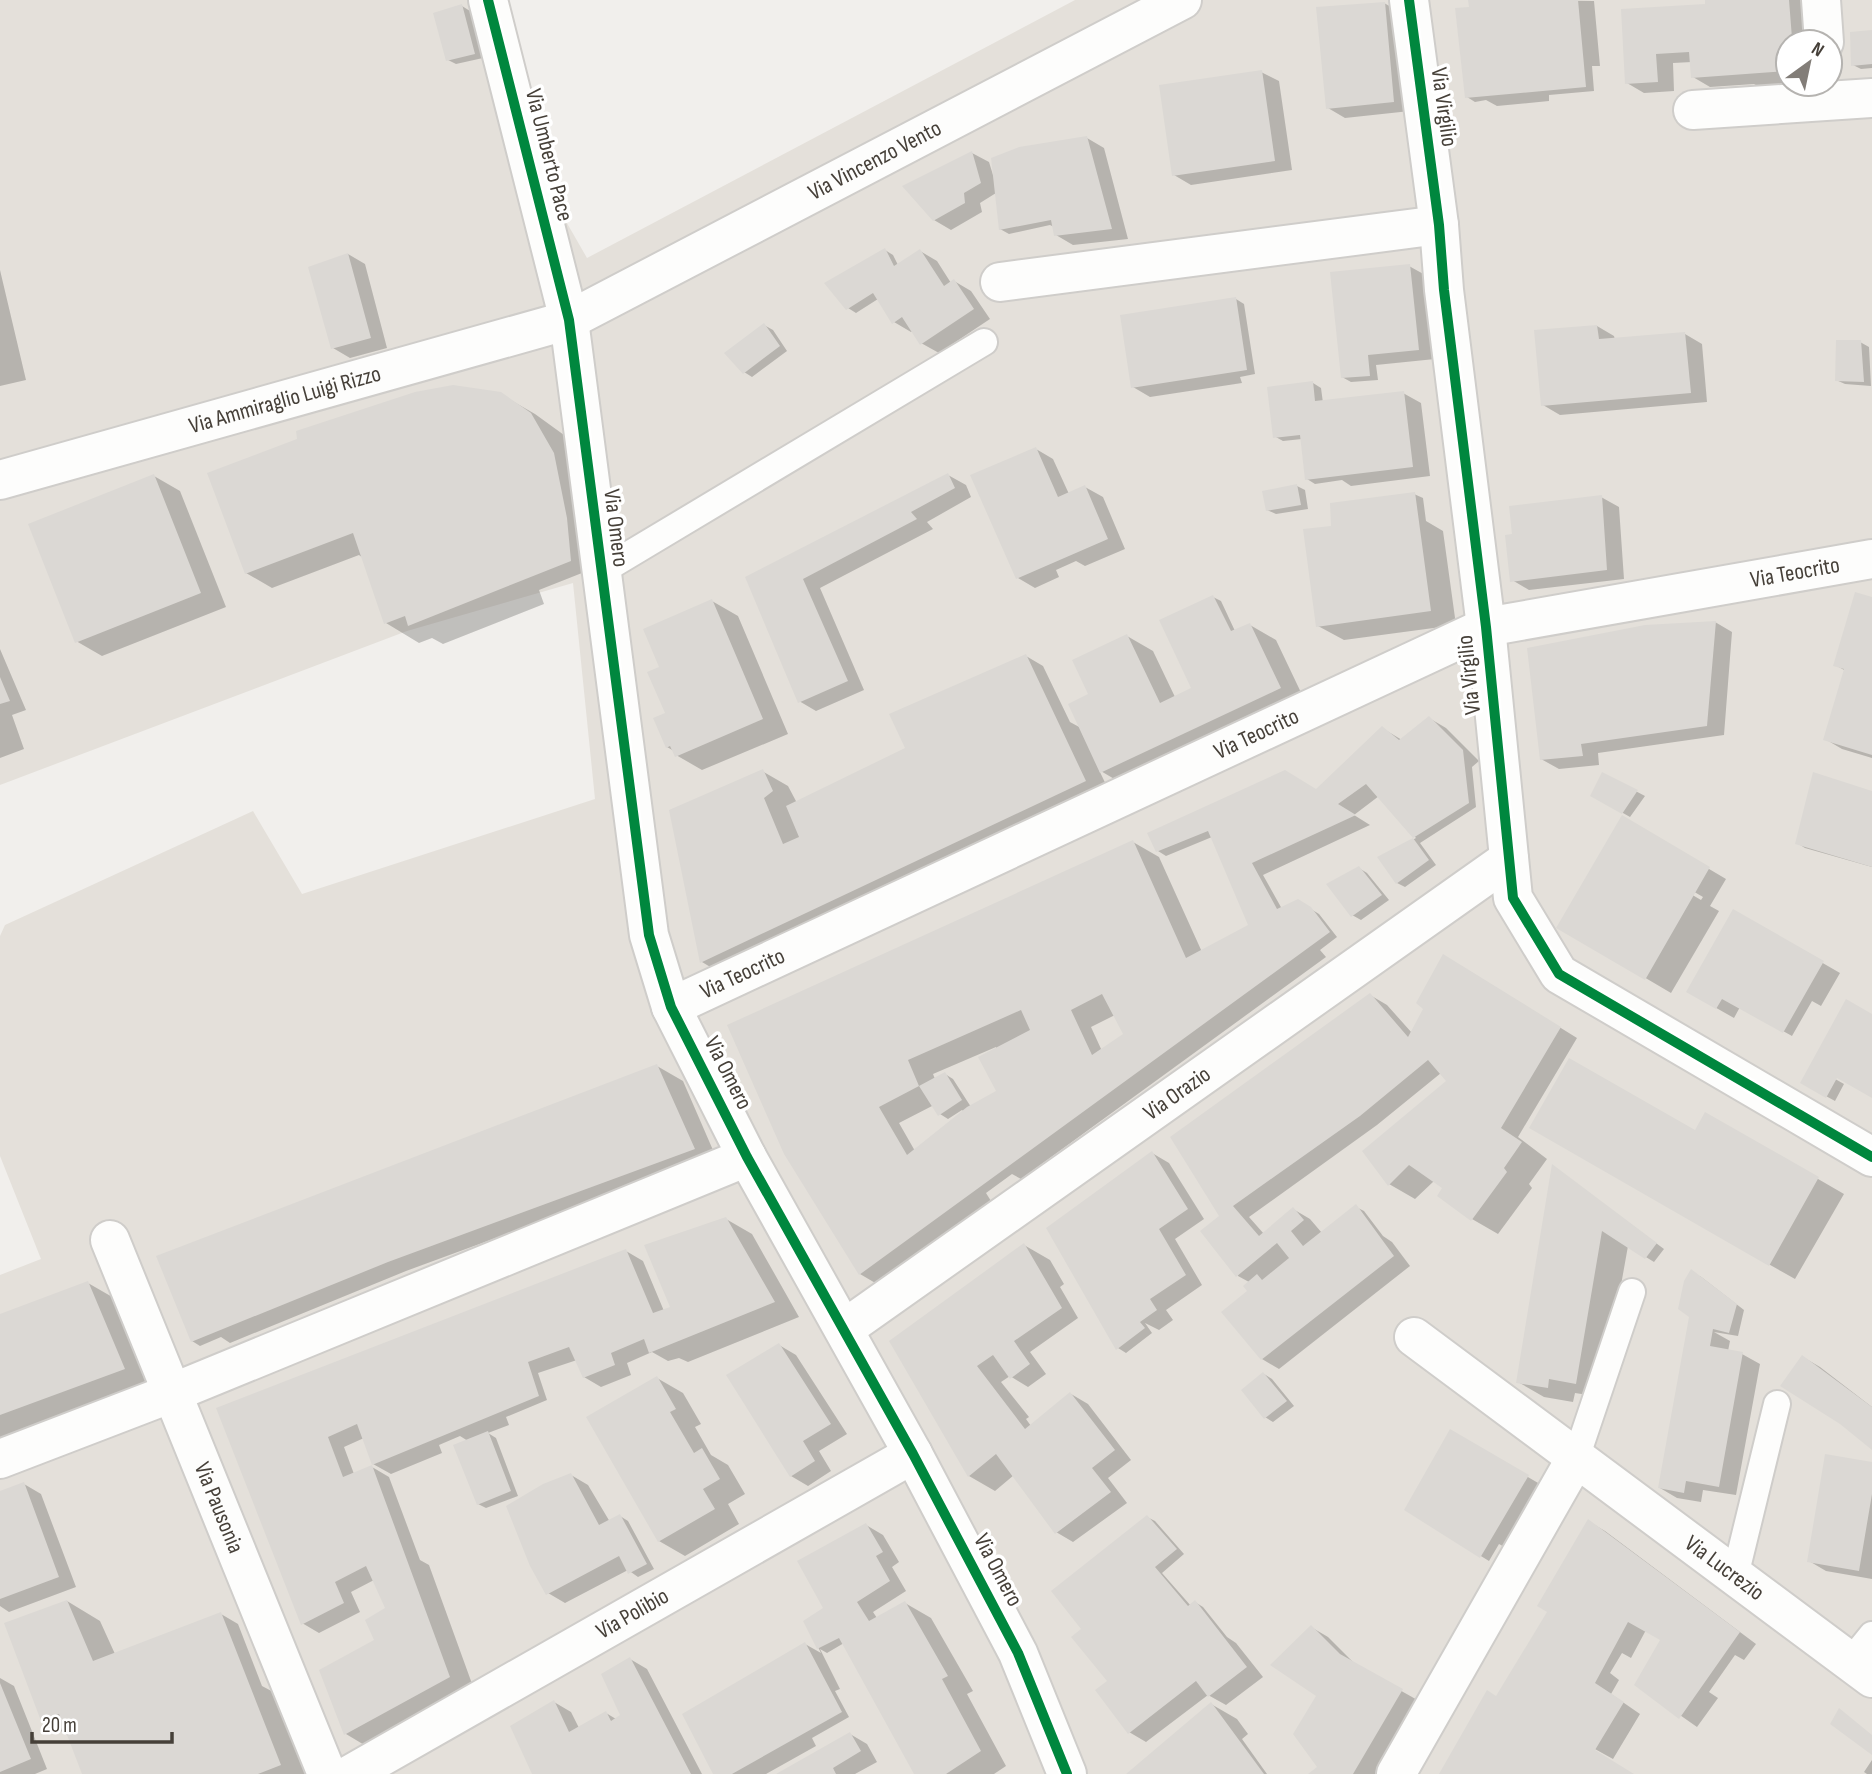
<svg xmlns="http://www.w3.org/2000/svg" width="1872" height="1774" viewBox="0 0 1872 1774" font-family="'Sofia Sans Condensed',sans-serif">
<style>
.residential{fill:#e4e0da;fill-rule:evenodd}
.shadow{fill:#0003;fill-rule:evenodd}
.building{fill:#dbd8d4;fill-rule:evenodd}
.lines{fill:none;stroke-linecap:round;stroke-linejoin:round}
.service-casing{stroke:#cfcdca;stroke-width:30}
.minor-casing{stroke:#cfcdca;stroke-width:42}
.service{stroke:#fdfdfc;stroke-width:26}
.minor{stroke:#fdfdfc;stroke-width:38}
.cycleway-casing{stroke:#fff;stroke-width:15}
.cycleway{stroke:#00873e;stroke-width:10}
.labels{text-anchor:middle;dominant-baseline:central;stroke-width:7;stroke-linejoin:round;paint-order:stroke}
.street-label{font-size:23px;fill:#464039;stroke:#fff}
</style>
<rect width="100%" height="100%" fill="#f1efec"/>
<path class="residential" d="M0 0H506L544 183 587 258 1075 0H1872V1774H0V1275L41 1259 0 1156V936L5 925 253 811 302 894 595 799 573 583 407 631 0 785ZM1788 42H1830V84H1788Z"/>
<path class="shadow" d="M1488 0 1594 1 1600 66H1592L1594 91 1549 95V101L1497 106 1486 100 1475 102 1467 97 1469 9Z
M1707 0H1814L1816 42H1788V84H1813L1763 89 1754 84 1710 87 1693 77 1692 62 1673 63 1674 91 1644 93 1627 83 1623 10 1707 5Z
M1384 3 1402 13 1410 111 1345 118 1328 108Z
M462 6 470 11 483 58 456 64 448 60Z
M1872 31V68L1861 69 1853 65Z
M1261 72 1279 81 1292 170 1191 185 1174 175Z
M1087 138 1104 148 1128 239 1073 245 1056 235 1054 227 1050 225 1009 234 1000 229 996 193 980 203 982 212 951 230 934 220 972 153 989 162 993 175Z
M885 250 893 255 898 265 920 251 937 261 951 283 954 281 971 291 990 319 939 353 921 343 913 331 911 332 894 322 878 299 856 313 848 308Z
M348 254 365 264 387 348 350 358 333 348Z
M1409 266 1427 276 1435 359 1376 365 1378 380 1351 382 1342 377Z
M0 270 26 380 0 386Z
M1236 299 1244 304 1255 374 1240 377 1242 383 1150 397 1133 387Z
M764 325 773 330 787 351 752 377 744 372Z
M1597 326 1614 336 1615 340 1685 334 1702 344 1707 402 1560 415 1543 405Z
M1860 342 1869 347 1871 386 1845 384 1836 380Z
M1313 383 1321 388 1323 403 1403 393 1421 403 1430 476 1351 486 1342 480 1315 484 1307 479 1302 439 1283 441 1274 436Z
M500 394 535 414 564 435 588 474 587 571 539 590 544 604 443 644 432 638 419 643 386 623 363 558 359 555 272 588 246 573Z
M1036 449 1053 459 1069 494 1085 487 1103 497 1125 549 1085 566 1076 561 1056 570 1059 577 1035 588 1018 578Z
M948 475 966 485 971 497 927 522 933 529 820 588 864 690 816 711 799 701 747 578Z
M154 476 180 491 226 607 102 656 76 641Z
M1297 486 1305 490 1308 509 1276 514 1267 510Z
M1414 494 1423 498 1426 521 1443 531 1456 625 1344 640 1318 626 1333 527Z
M1601 497 1619 507 1624 579 1529 590 1512 580Z
M1213 597 1221 601 1235 631 1250 625 1276 640 1306 703 1128 787 1099 770 1111 795 727 977 702 962 762 771 788 786 797 803 907 749 1026 656 1043 666 1070 722 1081 728 1091 695 1127 636 1153 651 1175 697 1193 689Z
M1872 599V758L1842 749 1825 739 1846 671 1835 665Z
M712 601 738 616 788 734 702 770 676 755 674 751 667 747V714L661 668Z
M1715 622 1732 632 1724 735 1598 753 1599 765 1559 769 1541 759Z
M0 649 26 710 12 715 24 749 0 758Z
M1429 718 1446 728 1479 761 1472 767 1476 807 1420 843 1436 865 1405 887 1397 883 1380 857 1416 838 1379 796 1354 815 1370 825 1263 875 1282 909 1298 901 1319 914 1337 937 1320 950 1326 957 1021 1179 1012 1174 986 1193 991 1201 877 1284 860 1274 786 1153 1133 842 1159 857 1202 952 1250 926 1212 837 1166 856 1158 851 1149 834 1316 791 1382 728 1402 740ZM1115 1015 1126 1035 1102 1051 1091 1027ZM996 1047 1000 1091 971 1107 953 1079 945 1074 935 1079 933 1074ZM934 1105 940 1114 948 1119 962 1110 964 1112 915 1151 899 1123Z
M1603 774 1645 796 1630 817 1593 796Z
M1872 792V867L1805 848 1797 843Z
M1623 818 1726 879 1710 906 1719 911 1671 993 1559 927ZM1631 855 1703 897 1701 900 1631 859Z
M1359 868 1367 873 1389 900 1361 920 1352 915Z
M1734 912 1840 973 1821 1006 1812 1001 1792 1036 1740 1007 1734 1018 1688 992Z
M1461 966 1577 1038 1518 1137 1547 1159 1529 1184 1532 1188 1498 1234 1472 1219 1444 1188 1434 1181 1415 1199 1389 1184 1449 1081 1441 1073 1377 1125 1249 1217 1264 1234 1293 1209 1310 1219 1322 1233 1356 1207 1364 1211 1383 1236 1392 1242 1410 1266 1279 1369 1262 1359 1249 1282 1238 1276 1222 1216 1370 995 1387 1005 1412 1033Z
M1872 1016V1096L1823 1069 1821 1071 1844 1084 1835 1101 1802 1083Z
M657 1066 683 1081 719 1164 634 1187 406 1271 230 1343 221 1337 200 1346 192 1341Z
M1706 1114 1844 1194 1795 1279 1740 1248 1695 1133Z
M1152 1153 1169 1163 1204 1219 1175 1239 1202 1285 1166 1310 1173 1320 1159 1330 1145 1323 1152 1333 1126 1353 1118 1348Z
M1548 1209 1625 1220 1664 1249 1654 1262 1628 1246 1601 1397 1575 1393 1573 1402 1544 1397 1518 1382Z
M726 1219 752 1234 799 1317 688 1362 679 1358 668 1361 652 1352 627 1363 631 1375 601 1387 584 1377 577 1360 538 1373 547 1400 506 1417 509 1425 488 1433 496 1438 518 1496 486 1508 478 1504 468 1441 460 1436 439 1445 442 1453 391 1474 373 1464 364 1438 344 1447 354 1474 372 1467 389 1477 420 1560 429 1565 475 1692 371 1749 346 1734 387 1609 374 1580 351 1592 360 1612 319 1633 302 1623 218 1409 626 1251 643 1261 664 1311 672 1309Z
M1024 1245 1050 1260 1064 1284 1060 1287 1078 1318 1030 1352 1046 1374 1028 1387 1010 1376 1001 1382 1029 1417 1026 1419 1031 1426 1071 1394 1088 1404 1131 1460 1108 1478 1127 1503 1073 1542 1056 1532 1014 1475 995 1491 969 1476 891 1341Z
M1700 1276 1744 1310 1738 1336 1714 1332 1730 1341 1728 1351 1742 1354 1760 1364 1736 1495 1703 1490 1701 1502 1677 1498 1660 1488Z
M88 1283 114 1298 150 1384 0 1439V1316Z
M779 1345 796 1355 847 1434 819 1451 831 1471 808 1486 791 1476Z
M1803 1357 1820 1367 1872 1407V1447Z
M1264 1374 1272 1379 1294 1406 1273 1422 1265 1417Z
M657 1378 683 1393 701 1424 695 1427 711 1455 728 1465 745 1494 728 1504 739 1524 685 1556 659 1541Z
M1450 1432 1545 1487 1508 1549 1499 1544 1489 1561 1406 1510Z
M1872 1464V1579L1826 1571 1809 1561Z
M571 1475 588 1485 610 1522 620 1516 628 1521 654 1569 638 1577 628 1570 565 1603 548 1593Z
M24 1484 41 1494 76 1587 9 1612 0 1606V1493Z
M1147 1517 1155 1521 1184 1554 1162 1573 1191 1606 1195 1602 1203 1607 1227 1637 1236 1643 1263 1677 1226 1705 1208 1695 1146 1742 1129 1732 1110 1681 1083 1629Z
M1588 1521 1605 1531 1756 1644 1744 1660 1735 1655 1709 1692 1718 1698 1697 1727 1637 1685 1662 1639 1646 1630 1631 1658 1622 1653 1610 1673 1619 1680 1611 1694 1640 1714 1613 1759 1546 1722 1630 1774H1441L1497 1698 1550 1611Z
M866 1525 883 1535 899 1562 892 1567 906 1591 873 1612 877 1618 905 1603 931 1618 973 1691 967 1694 1006 1766 994 1774H916L844 1643 827 1653 820 1649 840 1689 835 1691 849 1717 812 1738 816 1746 766 1774H715L805 1644 821 1653 805 1621 823 1610Z
M67 1601 100 1621 115 1654 221 1614 238 1624 262 1686 279 1695 310 1774H84L69 1736 42 1720Z
M1311 1627 1328 1637 1357 1666 1428 1706 1387 1774H1311L1320 1767 1318 1695Z
M630 1659 647 1669 702 1774H534L554 1702 571 1712 579 1728 606 1713 616 1719 622 1715Z
M0 1678 14 1686 47 1769 35 1774H0Z
M1211 1704 1237 1719 1248 1734 1242 1739 1267 1774H1129Z
M850 1734 867 1744 877 1762 855 1774H779Z
M1872 1760V1774H1867L1864 1772Z"/>
<path class="building" d="M1468 0H1578L1586 87 1465 98 1455 8 1469 7Z
M1705 0H1789L1792 38 1785 39 1787 71 1691 78 1689 52 1656 54 1658 82 1625 84 1621 9 1705 4Z
M1385 2 1394 102 1326 109 1316 7Z
M462 4 475 54 446 61 433 13Z
M1872 30V64L1851 66 1850 32Z
M1262 70 1275 161 1172 176 1159 85Z
M1087 136 1112 229 1054 236 1051 220 999 230 991 158 1019 147Z
M972 151 981 183 964 193 965 203 933 221 902 186Z
M885 248 894 266 920 249 944 286 954 279 974 309 920 345 902 317 892 324 873 293 846 310 824 283Z
M348 253 371 338 331 349 308 267Z
M1410 264 1419 350 1368 355 1370 376 1341 378 1330 272Z
M1236 297 1247 370 1131 388 1120 315Z
M764 323 780 346 743 374 724 353Z
M1597 325 1599 339 1685 332 1691 393 1541 406 1534 330Z
M1836 340H1861L1864 382 1835 381Z
M1313 381 1315 401 1404 391 1413 467 1305 480 1300 435 1273 438 1267 387Z
M453 385 501 392 531 413 554 453 567 518 571 561 408 626 405 616 384 624 353 533 245 574 207 473 297 439 296 431 415 392Z
M1036 447 1058 497 1085 485 1108 539 1016 579 970 475Z
M948 473 955 488 911 512 917 519 803 579 848 681 798 703 745 577Z
M154 474 201 593 75 643 28 524Z
M1297 484 1301 505 1266 511 1262 491Z
M1415 492 1431 611 1316 627 1303 529 1331 526 1330 503Z
M1602 495 1607 570 1510 582 1505 535 1512 534 1509 506Z
M1855 592 1872 597V755L1823 740 1844 669 1833 666Z
M1213 595 1231 631 1250 623 1281 688 1100 773 1068 704 1088 694 1072 660 1127 634 1160 703 1191 688 1159 620Z
M712 599 763 719 675 757 670 746 666 748 653 718 665 713 647 672 659 667 643 629Z
M1716 621 1707 726 1581 744 1583 756 1540 760 1527 648 1645 625Z
M1026 654 1086 781 700 963 669 810 763 769 773 791 764 798 783 844 799 837 786 806 905 748 889 714Z
M0 677 10 701 0 704Z
M1429 716 1463 750 1469 803 1413 838 1366 784 1338 804 1356 815 1252 863 1277 909 1298 899 1311 907 1330 932 859 1275 784 1154 727 1025 1133 840 1186 958 1248 925 1208 831 1156 852 1147 833 1285 770 1316 789 1382 726 1399 740ZM1102 994 1123 1034 1092 1055 1071 1010ZM1021 1010 1030 1030 978 1057 996 1091 967 1107 907 1155 879 1107 919 1086 908 1060Z
M1602 772 1638 790 1622 814 1590 796Z
M1813 772 1872 791V867L1795 844Z
M1622 815 1710 867 1645 980 1556 928Z
M1413 838 1429 860 1396 884 1377 857Z
M1359 866 1382 895 1351 917 1326 884Z
M1733 909 1824 961 1783 1033 1722 999 1716 1009 1686 992Z
M1443 954 1561 1027 1501 1128 1522 1142 1504 1168 1507 1172 1471 1221 1437 1196 1442 1188 1409 1165 1388 1186 1362 1151 1446 1081 1428 1060 1360 1116 1233 1206 1259 1236 1293 1207 1304 1220 1291 1231 1303 1246 1356 1204 1394 1256 1261 1360 1221 1312 1247 1291 1243 1286 1257 1274 1262 1280 1289 1258 1277 1243 1236 1277 1200 1231 1219 1216 1170 1137 1370 993 1408 1037 1423 1009 1416 1003Z
M1846 999 1872 1014V1098L1837 1078 1826 1098 1800 1083Z
M1569 1058 1695 1130 1705 1112 1819 1177 1769 1266 1529 1128Z
M657 1064 695 1149 388 1262 191 1342 156 1256Z
M945 1072 962 1100 938 1116 919 1086Z
M1152 1151 1188 1209 1159 1229 1186 1275 1150 1299 1157 1310 1140 1322 1145 1328 1116 1350 1046 1228Z
M1552 1164 1657 1243 1645 1259 1602 1231 1576 1384 1549 1379 1548 1388 1516 1383Z
M726 1217 775 1302 649 1353 644 1339 611 1353 615 1365 583 1378 569 1347 528 1362 539 1396 372 1465 357 1424 328 1437 343 1477 372 1465 450 1677 344 1735 319 1670 374 1640 365 1620 385 1608 366 1566 335 1582 344 1603 301 1625 216 1408 626 1249 653 1313 670 1307 644 1245Z
M1024 1243 1062 1308 1014 1341 1030 1364 1010 1379 993 1355 977 1366 1025 1429 1070 1392 1115 1450 1092 1468 1111 1492 1055 1534 996 1454 968 1477 889 1341Z
M1691 1269 1737 1304 1729 1333 1713 1329 1710 1346 1743 1352 1719 1487 1686 1481 1684 1493 1658 1488 1689 1317 1678 1309 1684 1281Z
M88 1281 125 1369 0 1415V1314Z
M779 1343 831 1424 803 1441 815 1461 790 1477 726 1375Z
M1802 1355 1872 1407V1450L1840 1424 1780 1386Z
M1263 1372 1287 1401 1264 1419 1241 1390Z
M657 1376 676 1409 670 1412 694 1453 702 1448 720 1479 703 1489 715 1509 658 1542 586 1417Z
M1450 1429 1529 1475 1480 1558 1404 1510Z
M488 1431 511 1491 477 1505 453 1445Z
M1825 1454 1872 1462V1494L1859 1571 1807 1562Z
M571 1473 599 1525 620 1514 647 1564 628 1574 619 1556 546 1595 530 1566 506 1506 543 1484Z
M24 1482 59 1577 0 1599V1491Z
M1147 1515 1177 1549 1155 1567 1188 1606 1195 1600 1247 1667 1208 1697 1196 1681 1128 1734 1095 1690 1107 1681 1071 1637 1081 1629 1051 1591Z
M1588 1519 1740 1632 1679 1719 1634 1685 1660 1640 1628 1622 1595 1683 1624 1702 1595 1750 1634 1774H1439L1487 1690 1496 1696 1547 1612 1537 1606Z
M866 1523 883 1552 876 1556 890 1581 857 1602 869 1621 905 1601 948 1676 942 1679 981 1751 946 1774H914L839 1638 817 1649 803 1621 823 1608 797 1561Z
M67 1600 93 1661 221 1612 281 1765 258 1774H82L59 1714 41 1721 4 1623Z
M1311 1625 1340 1654 1403 1689 1353 1774H1308L1317 1767 1293 1734 1316 1696 1270 1665Z
M805 1642 842 1712 732 1774H713L682 1714Z
M630 1657 691 1774H532L510 1726 554 1700 569 1732 606 1711 611 1721 620 1715 601 1674Z
M0 1683 31 1759 0 1772Z
M1211 1702 1264 1774H1126Z
M1839 1708 1872 1735V1755L1830 1724Z
M850 1732 861 1751 833 1768 836 1774H776Z"/>
<g class="lines">
<defs>
<path id="service" d="M600 572 984 342
M1576 1458 1632 1292
M1735 1576 1777 1404
M1850 1662 1872 1635"/>
<g id="minor">
<path d="M488 0 569 320 649 935 671 1007 747 1157 913 1454 1018 1653 1067 1774"/>
<path d="M1409 0 1439 225 1444 290 1486 627 1513 898 1559 974 1872 1157"/>
<path d="M1821 0 1824 42"/>
<path d="M1693 110 1872 98"/>
<path d="M1000 282 1439 225"/>
<path id="s1" d="M0 480 569 320 1182 0"/>
<path id="s2" d="M671 1007 1486 627 1872 559"/>
<path id="s3" d="M110 1240 327 1774"/>
<path id="s4" d="M844 1329 1509 859"/>
<path id="s5" d="M1414 1337 1872 1678"/>
<path d="M0 1459 172 1393 747 1157"/>
<path id="s6" d="M351 1774 913 1454"/>
<path d="M1396 1774 1576 1458"/>
</g>
</defs>
<use href="#service" class="service-casing"/>
<use href="#minor" class="minor-casing"/>
<use href="#service" class="service"/>
<use href="#minor" class="minor"/>
<defs>
<path id="cycleway" d="M488 0 569 320 649 935 671 1007 747 1157 913 1454 1018 1653 1067 1774
M1409 0 1439 225 1444 290 1486 627 1513 898 1559 974 1872 1157"/>
</defs>
<use href="#cycleway" class="cycleway-casing"/>
<use href="#cycleway" class="cycleway"/>
</g>
<g class="labels">
<g class="street-label">
<text transform="translate(1444 107) rotate(82)">Via Virgilio</text>
<text transform="translate(549 155) rotate(76)">Via Umberto Pace</text>
<text stroke="none"><textPath href="#s1" startOffset="936">Via Vincenzo Vento</textPath></text>
<text stroke="none"><textPath href="#s1" startOffset="296">Via Ammiraglio Luigi Rizzo</textPath></text>
<text transform="translate(616 528) rotate(83)">Via Omero</text>
<text stroke="none"><textPath href="#s2" startOffset="1213">Via Teocrito</textPath></text>
<text transform="translate(1469 675) rotate(-96)">Via Virgilio</text>
<text stroke="none"><textPath href="#s2" startOffset="646">Via Teocrito</textPath></text>
<text stroke="none"><textPath href="#s2" startOffset="79">Via Teocrito</textPath></text>
<text transform="translate(728 1073) rotate(63)">Via Omero</text>
<text stroke="none"><textPath href="#s4" startOffset="408">Via Orazio</textPath></text>
<text stroke="none"><textPath href="#s3" startOffset="289">Via Pausonia</textPath></text>
<text stroke="none"><textPath href="#s5" startOffset="387">Via Lucrezio</textPath></text>
<text transform="translate(998 1570) rotate(62)">Via Omero</text>
<text stroke="none"><textPath href="#s6" startOffset="324">Via Polibio</textPath></text>
</g>
</g>
<g transform="translate(1809 63) rotate(33)"><circle r="33" fill="#ffffff" stroke="#b5b3b0" stroke-width="2"/>
<path d="M0-5L12 26L0 18L-12 26Z" fill="#827d78"/>
<text y="-10" font-size="19" font-weight="bold" text-anchor="middle" fill="#464039">N</text>
</g>
<path d="M32 1732v10h140v-10" fill="none" stroke="#464039" stroke-width="3.5"/>
<text x="42" y="1732" font-size="21" fill="#464039" stroke="#ffffff" stroke-width="5" paint-order="stroke">20 m</text>
</svg>
